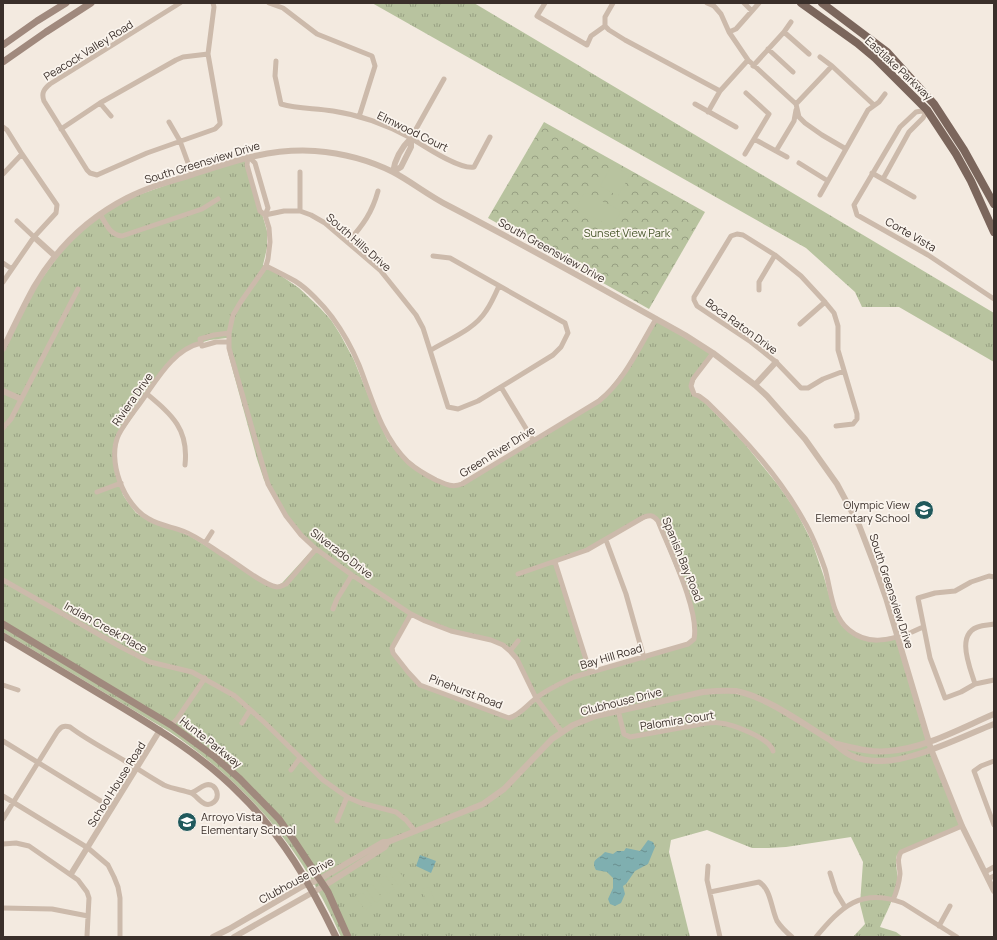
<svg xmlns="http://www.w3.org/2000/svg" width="997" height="940" viewBox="0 0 997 940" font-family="Manrope,sans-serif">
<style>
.grass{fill:url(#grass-tufts);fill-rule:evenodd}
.forest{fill:url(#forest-crowns)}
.pitch{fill:#b8c39f}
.water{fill:url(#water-ripples)}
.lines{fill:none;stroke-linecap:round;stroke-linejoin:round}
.minor{stroke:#ccbaab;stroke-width:5}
.tertiary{stroke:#ccbaab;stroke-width:6}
.secondary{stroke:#a0897d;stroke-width:7}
.primary{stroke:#7b665c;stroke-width:8}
.labels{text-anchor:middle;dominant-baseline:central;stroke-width:3.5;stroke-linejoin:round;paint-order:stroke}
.street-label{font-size:11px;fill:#3a2f2a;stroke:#faf4ed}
.park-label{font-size:11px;fill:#4a582e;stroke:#faf4ed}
.poi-label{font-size:11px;fill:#3a2f2a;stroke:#faf4ed;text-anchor:end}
</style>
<defs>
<pattern id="grass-tufts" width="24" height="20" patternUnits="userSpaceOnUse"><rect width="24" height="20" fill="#b8c39f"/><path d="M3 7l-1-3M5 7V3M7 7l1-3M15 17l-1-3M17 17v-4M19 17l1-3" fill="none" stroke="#979f82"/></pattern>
<pattern id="forest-crowns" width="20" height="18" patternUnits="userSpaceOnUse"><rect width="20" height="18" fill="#b8c39f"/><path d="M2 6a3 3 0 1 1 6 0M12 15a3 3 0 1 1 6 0" fill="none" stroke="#979f82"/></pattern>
<pattern id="water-ripples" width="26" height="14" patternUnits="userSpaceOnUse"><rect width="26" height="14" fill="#7fafb0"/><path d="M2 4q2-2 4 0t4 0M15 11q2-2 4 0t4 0" fill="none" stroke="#698f8f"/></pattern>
</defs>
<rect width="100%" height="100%" fill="#f3eae0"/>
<path class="grass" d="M372 3H474L994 313V362L899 307H862L855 292 806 248Z
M246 157 267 231V248L263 265 277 273 299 288 320 308 331 320 340 334 354 360 378 420 388 441 428 477 456 485 589 407 608 390 625 369 654 319 710 353 691 388 744 443 778 485 795 509 812 542 824 577 834 613 842 626 866 640 895 636 923 730 963 825 897 855C894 864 899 874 897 883 894 899 886 913 880 927L896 932 903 937H853L865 924 860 904 863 862 851 837 786 847 769 848H752L707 830 671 840 669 852 690 937H341C303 850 248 785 170 732L3 632V349L29 296 73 236 124 200ZM227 338 228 353 257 459 264 480 303 538 314 548 282 583 278 585H270L185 533 149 521 136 513 127 501 123 495 117 471 113 464V445L170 363 193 345 210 340ZM651 516 656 521 689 601 694 634 692 638 686 643 588 672 553 561 587 548ZM412 614 449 630 502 644 517 660 536 698 513 715 506 716 418 684 392 650Z"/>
<path class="forest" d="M544 122 705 212 649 309 488 218Z"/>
<path class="pitch" d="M612 165 630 175 618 196 600 186Z
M587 193 619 210 620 214 613 225H608L578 210C577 204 581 195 587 193Z
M396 867 406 881 399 886 389 872Z
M385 875 395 889 388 894 378 879Z
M372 884 382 898 376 903 366 889Z
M429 887 436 903 428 906 422 889Z
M362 892 372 905 365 910 355 896Z"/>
<path class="water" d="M648 840 653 842 655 847 648 864 635 871 626 884 623 886 625 894 621 903 615 906 610 904 608 899 613 888V878L607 872 596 870C590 859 599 859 605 852L613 854 617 851H624L626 848 640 851Z
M420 855 436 861 431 873 416 866Z"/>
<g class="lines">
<path class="minor" d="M180 3 50 84C44 89 41 93 44 101L87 170 90 173 97 175 147 153 215 129 220 124V122L208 54 214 7 213 3
M269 3 283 8 317 34 372 56 375 66 359 117
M545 3 537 16 587 45 591 36 605 26
M707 3 714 6 721 14 729 32 748 60 796 104 799 117 805 123 822 135 846 149
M744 3 752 11
M605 26 609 30 625 40 720 91
M605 26V17L613 3
M729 32 736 29 759 3
M784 32 809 54
M768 49 793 72
M820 57 832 66 874 105
M276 61 275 76 281 104C298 109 315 108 333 111 360 115 387 125 411 138 424 146 460 170 474 167L490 137
M753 66 784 32 791 22
M100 103 111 116
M695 104 736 127
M796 104 832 66
M927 110 916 112 900 127 854 205 857 215 928 255 994 299
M708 112 720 91 748 60
M169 122 180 141 192 174
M3 127 7 130 22 154 57 205 56 213 34 237 3 282
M61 129 100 103 176 60 183 57 208 54
M411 138 444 79
M754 139 787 157
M776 151 794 121 796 110
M745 154 769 114 746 93
M799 163 828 181
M872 173 914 197
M3 174 22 154
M883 179 909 132 923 118 928 109
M820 195 868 110 879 102 885 94
M300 211V172
M100 214C106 224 110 235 122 236L202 209 218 199
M265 215 268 208 255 163 248 156 247 165 260 211 265 215 269 228 270 242 268 259 266 266 240 303 233 315 229 333V348L268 484 286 516 301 535 316 549 352 575 411 614 425 621 451 631 491 640 503 645 510 651 517 659 536 698 562 732
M265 215 284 211H300L311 215 325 223 380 270 416 315 423 328 448 407 458 409 478 401 553 355 561 347 568 333 565 323 450 258 433 256
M17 221 34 237
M348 242C363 225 372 213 378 191
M3 263 12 269
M266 266C276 271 286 276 295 281 308 289 323 305 332 317 343 332 352 348 359 365 372 398 381 436 408 462 416 469 426 475 436 480 445 484 452 488 462 484L599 401C625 380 639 347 656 319
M759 290V282L775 255
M800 324 825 302
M229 342H216L202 346 200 339 214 335 229 333
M201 343C175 349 159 376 145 396 137 408 126 421 119 434 106 460 124 506 149 519 159 525 172 527 183 531 199 537 213 549 228 558 239 565 265 586 277 587 281 587 283 585 286 584L316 549
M431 350C449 339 474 330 486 311 491 304 495 295 499 286
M713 353 693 379 691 386 694 394 699 396 707 402C744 438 779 476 804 521 813 536 819 552 825 569 831 589 831 615 849 630 867 645 888 641 908 633
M501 387 533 440
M147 394C172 415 189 429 185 465
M836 426 853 424 857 419V414L838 350V326L834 313 825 302 801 276 775 255 743 235 737 234 731 236 694 297V300L697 306 751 342 776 362 801 388H808L823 379 844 371
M3 428 11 419 78 289
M97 492 121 483
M606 540 626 594 644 658
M205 543 212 532
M555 562 590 672
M994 577 989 576 971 582 955 591 935 593 918 598 930 658 945 698 961 692 975 684 994 680
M3 580 121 647 150 662 192 672 235 696 265 723 323 780 347 797 361 803 396 812 406 820 415 831
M333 609 337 599 352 575
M411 614 392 648 393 653 408 672 420 685 509 718C520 715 526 706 535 699 546 690 561 683 574 677L688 644 694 639C700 611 669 549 658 521 653 515 651 515 644 517L587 550 518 574
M912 632 923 627
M510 651 518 641
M975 684C970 667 954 632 981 626 985 625 990 625 994 624
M3 685 18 690
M618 710 624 734 630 737 707 723C711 723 716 722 720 723 732 724 770 738 773 751
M242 723 250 710
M171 725 177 719 205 678
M3 741 112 808
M994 761 981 766 974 771 994 825
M291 770 300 758
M3 796 88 848 108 865 114 877 118 887 120 898V937
M3 819 57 732C61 727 63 725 70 727 87 740 107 750 125 761 138 769 151 778 164 785 173 789 182 790 191 793 198 796 204 810 214 802 219 798 218 790 213 786 205 781 198 791 191 793
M337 821 347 797
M3 844 16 843 29 846 78 880 87 892 89 898 87 936
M708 866 707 880 720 937
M985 872 994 867
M830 873 836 892 845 907
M988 879 994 876
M710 892 759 882C771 889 771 908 777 921 781 927 786 932 792 937
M893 900C897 891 899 884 900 874 900 866 896 860 901 852L962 826
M3 908 52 909 88 916
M939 926 950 906
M816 937C841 907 861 887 903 903L957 937"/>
<path class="tertiary" d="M411 138V147L401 167 393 172C395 158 401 148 411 138Z
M34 237 55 256
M3 349C13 328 23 307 34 287 56 249 88 218 127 198 146 188 167 182 188 176 231 162 269 148 315 151 341 153 369 160 393 172 412 182 429 196 449 206 528 247 606 291 685 335L713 353 755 385 767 396 805 439 837 484 859 525 874 564 886 598 931 749 962 826 994 891
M755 385 776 362
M3 391 21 399
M837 744C854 748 872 753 889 751 926 748 961 728 994 714
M71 874 160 730
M213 937 229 929 303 886 320 879 383 842H388L483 804 504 789 552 739 573 725 596 716 703 692C714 691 725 690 736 691 767 697 803 724 830 740 837 745 844 753 852 756 860 760 873 761 882 761 914 761 964 736 994 724
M234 937 324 886 385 847 388 842"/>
<path class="secondary" d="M3 45 37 21 66 3
M3 62 46 32 91 3
M3 624 171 725 215 757 240 779 279 819 293 839 328 892 348 937
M3 636C40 658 76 680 113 702 158 729 203 756 240 794 282 835 311 885 336 937"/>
<path class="primary" d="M801 3 857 43 875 58 927 110 956 154 971 181 994 232
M822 3 887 52 934 104 964 150 994 204"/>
</g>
<defs>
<symbol id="school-disc" viewBox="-11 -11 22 22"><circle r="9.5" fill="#20595c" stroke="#faf4ed"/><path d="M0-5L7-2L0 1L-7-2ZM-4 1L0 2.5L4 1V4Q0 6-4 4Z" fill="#fff"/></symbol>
</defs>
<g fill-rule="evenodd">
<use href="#school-disc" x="913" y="499" width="22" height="22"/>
<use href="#school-disc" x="176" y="811" width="22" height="22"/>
</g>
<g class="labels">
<g class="street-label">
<text transform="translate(88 50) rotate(-32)">Peacock Valley Road</text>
<text transform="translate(899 68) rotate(43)">Eastlake Parkway</text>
<text transform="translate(413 131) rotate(26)">Elmwood Court</text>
<text transform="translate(202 162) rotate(-17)">South Greensview Drive</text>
<text transform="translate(911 234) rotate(30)">Corte Vista</text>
<text transform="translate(359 242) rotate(41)">South Hills Drive</text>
<text transform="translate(552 250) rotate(29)">South Greensview Drive</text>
<text transform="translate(742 326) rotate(36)">Boca Raton Drive</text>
<text transform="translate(132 399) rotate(-55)">Riviera Drive</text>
<text transform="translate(497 451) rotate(-32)">Green River Drive</text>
<text transform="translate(342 553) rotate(37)">Silverado Drive</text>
<text transform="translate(683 559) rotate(68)">Spanish Bay Road</text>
<text transform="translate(892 591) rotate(72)">South Greensview Drive</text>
<text transform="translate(106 627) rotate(29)">Indian Creek Place</text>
<text transform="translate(611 656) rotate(-16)">Bay Hill Road</text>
<text transform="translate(466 691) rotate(21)">Pinehurst Road</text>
<text transform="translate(621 701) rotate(-14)">Clubhouse Drive</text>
<text transform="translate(677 720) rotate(-9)">Palomira Court</text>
<text transform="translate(211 742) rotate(38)">Hunte Parkway</text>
<text transform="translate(116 784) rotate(-58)">School House Road</text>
<text transform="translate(296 880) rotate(-29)">Clubhouse Drive</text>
</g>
<g class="park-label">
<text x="627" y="232">Sunset View Park</text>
</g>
<g class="poi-label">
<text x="910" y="504">Olympic View<tspan x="910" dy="13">Elementary School</tspan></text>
<text x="201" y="816" text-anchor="start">Arroyo Vista<tspan x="201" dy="13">Elementary School</tspan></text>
</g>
</g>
<rect width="997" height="940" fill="none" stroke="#3a2f2a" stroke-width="8"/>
</svg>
